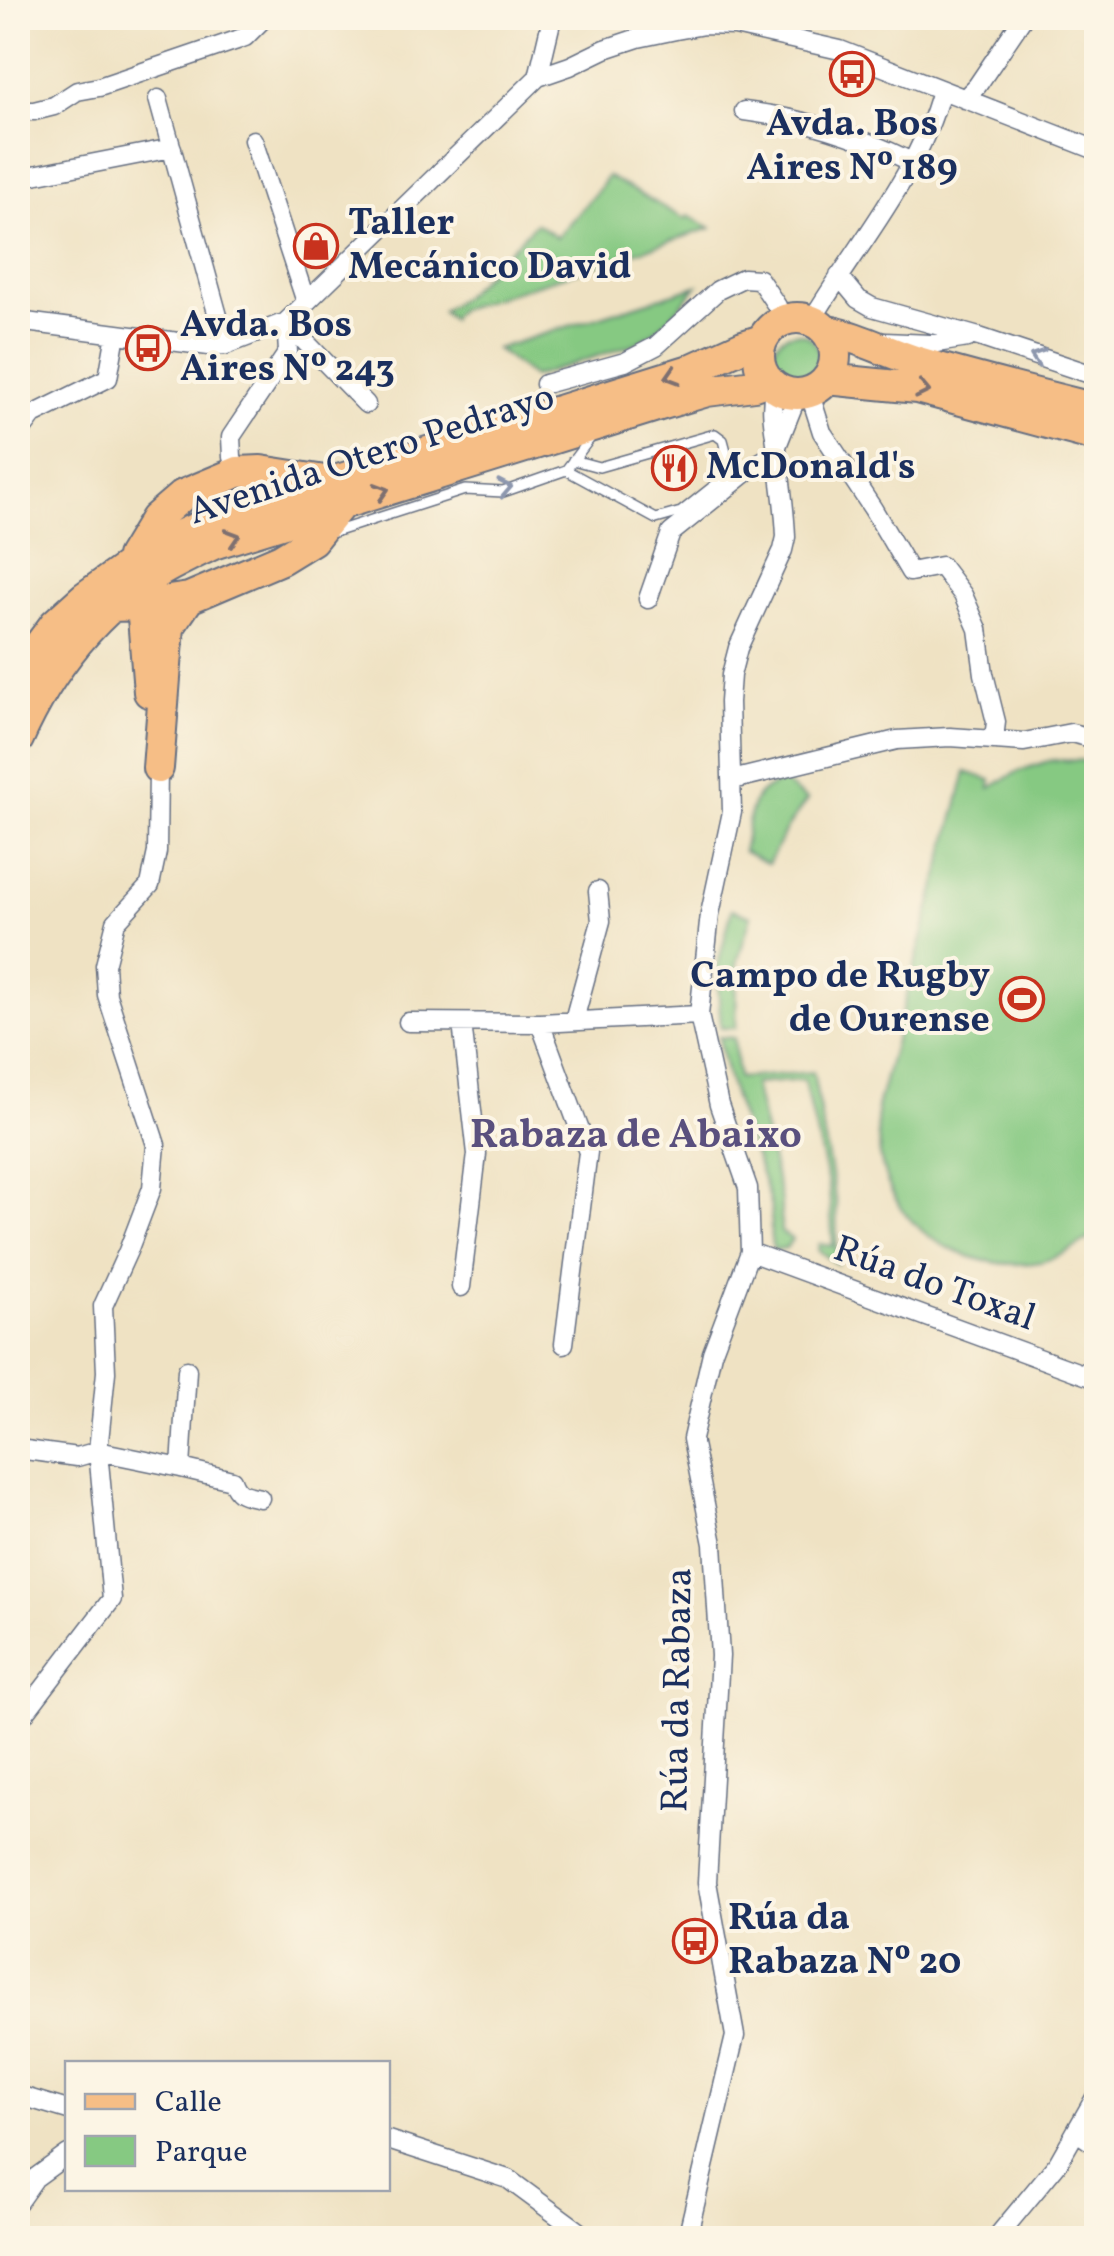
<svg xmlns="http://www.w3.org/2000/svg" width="1114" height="2256" viewBox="0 0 1114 2256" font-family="Vollkorn,serif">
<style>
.green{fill:#86c982;stroke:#507c70;stroke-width:2.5}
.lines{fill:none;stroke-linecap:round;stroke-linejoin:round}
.service-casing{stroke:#656e81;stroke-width:12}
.minor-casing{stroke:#656e81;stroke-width:21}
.primary-casing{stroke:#656e81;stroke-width:34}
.service{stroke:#fff;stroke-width:9}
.minor{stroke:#fff;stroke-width:18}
.primary{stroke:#f6be86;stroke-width:30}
.oneway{stroke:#8d97ae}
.oneway2{stroke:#7e6f70}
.labels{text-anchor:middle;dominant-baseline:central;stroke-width:8;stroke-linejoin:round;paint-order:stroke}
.poi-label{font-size:38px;font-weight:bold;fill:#1b2f5e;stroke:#fcf5e5;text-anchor:start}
.street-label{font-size:38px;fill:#1b2f5e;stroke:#fcf5e5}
.neighbourhood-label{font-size:40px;font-weight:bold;fill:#5a507e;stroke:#fcf5e5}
</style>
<rect width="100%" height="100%" fill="#fcf5e5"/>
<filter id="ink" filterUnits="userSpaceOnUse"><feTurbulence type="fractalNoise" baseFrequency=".01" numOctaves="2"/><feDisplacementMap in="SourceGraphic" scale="20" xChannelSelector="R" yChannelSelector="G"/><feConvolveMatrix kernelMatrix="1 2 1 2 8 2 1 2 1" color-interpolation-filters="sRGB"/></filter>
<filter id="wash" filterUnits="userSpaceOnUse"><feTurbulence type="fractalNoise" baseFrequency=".0048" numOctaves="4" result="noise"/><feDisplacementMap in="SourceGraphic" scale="40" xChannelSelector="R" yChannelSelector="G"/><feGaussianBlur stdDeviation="2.25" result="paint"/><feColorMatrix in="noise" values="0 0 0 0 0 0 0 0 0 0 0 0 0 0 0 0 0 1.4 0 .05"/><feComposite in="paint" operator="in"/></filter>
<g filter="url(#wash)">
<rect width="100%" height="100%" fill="#efe2c3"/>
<path class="green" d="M607 176 685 219 688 216 711 228 457 310 451 319 442 311 466 294 536 223 557 237 599 189Z
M697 286C679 308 662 329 637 343L533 377 496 349Z
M773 356a23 23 0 1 1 46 0a23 23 0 1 1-46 0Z
M1051 760 1096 761V1234C1077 1247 1057 1260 1034 1263 980 1269 922 1246 895 1198 879 1171 877 1138 877 1108L966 772 991 780 990 788 1019 771Z
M782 782 807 800 787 828 768 864 743 851C751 818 744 794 782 782Z
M732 909 751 916 737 963 736 1028H721L717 969Z
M719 1037 734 1038 738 1078 813 1072 836 1202 837 1264 818 1250 819 1244 833 1246 829 1189 804 1080 754 1084 781 1201V1232L792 1239 786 1248 774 1250C767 1236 774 1220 770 1204 756 1148 727 1095 719 1037Z"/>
</g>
<g filter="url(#ink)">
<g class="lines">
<defs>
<path id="service" d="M566 470 656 519 681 512 725 477 730 466 723 440 715 434 599 467 573 460
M328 534 465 490 503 492 566 470 591 437"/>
<path id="minor" d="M538 77 552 18
M158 99 226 345
M964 99 977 86 1023 18
M18 111H34L54 106 77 91 99 87 237 40 245 37 264 18
M744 111C806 119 856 135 912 162
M253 140 306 302
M18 178 172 148
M839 276 858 299 872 307 979 337 1096 376
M812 320C856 246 919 175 941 90
M18 321 209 346 226 345 286 322 538 77 570 66 605 49 638 38 676 30 704 25 735 26 840 50 1096 150
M286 322 366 404
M885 342 930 344 968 338
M545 384 625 362 656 346 718 290 743 278 759 279 777 306 782 320
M809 391 822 432 873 509 910 572 941 566 963 595 978 629 984 674 996 722 994 738
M18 445 21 431 33 415 108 378 116 334
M777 446 793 406 795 393
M238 472 232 457 231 437 288 352 286 322
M648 599 671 533 757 464 776 453
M732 780 897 740 950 737 1024 742 1071 733 1096 739
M574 1020 601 921 598 891
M408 1022 540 1023 699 1015
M540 1023 588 1152 564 1344
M750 1252 1096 1379
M461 1287 477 1154 462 1023
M18 1449 77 1457 98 1451 181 1468 187 1370
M181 1468 232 1480C238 1496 244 1494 260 1498
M18 1722 112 1599 98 1451 106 1372 103 1306 128 1251 152 1188 156 1145 107 995 105 965 116 922 150 885 157 852 158 768
M18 2095 68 2110
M1077 2132 1096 2145
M388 2140 508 2179 588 2238
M18 2202 35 2178 68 2154
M687 2238 735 2036 707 1882 720 1656 713 1544 692 1439 712 1353 750 1252 748 1188 719 1105 699 1015 710 914 732 812 729 702 731 675 738 648 783 550 786 537C785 507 780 478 777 449 774 427 769 409 775 386
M996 2238 1058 2163 1096 2096"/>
<path id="primary" d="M759 356a38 38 0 1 1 76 0a38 38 0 1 1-76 0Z
M827 331C857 336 886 352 915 361 975 379 1036 394 1096 409
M827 379 917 388 1096 436
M132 557 155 519 183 495 238 472 261 471 325 481
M142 605 149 692
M113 606 142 605 189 598 281 559 312 540 341 504
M18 679 26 663 55 624 85 597 153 548 223 516 690 370 743 346 762 340
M18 739C48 671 98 605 164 569 180 560 197 552 213 544L660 405 707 391 754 385 768 380
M158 768 169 627 189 598"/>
</defs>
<use href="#service" class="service-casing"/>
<use href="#minor" class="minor-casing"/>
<use href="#primary" class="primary-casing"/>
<use href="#service" class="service"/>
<use href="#minor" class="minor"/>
<use href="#primary" class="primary"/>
</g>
<defs><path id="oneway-chevron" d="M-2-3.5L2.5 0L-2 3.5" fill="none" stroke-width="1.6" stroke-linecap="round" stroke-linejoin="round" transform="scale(2.5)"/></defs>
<g class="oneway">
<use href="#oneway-chevron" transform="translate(1037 357) rotate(-161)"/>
<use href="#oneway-chevron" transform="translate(505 488) rotate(-11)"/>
</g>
<g class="oneway2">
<use href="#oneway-chevron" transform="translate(672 376) rotate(163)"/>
<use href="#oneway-chevron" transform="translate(923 390) rotate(12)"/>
<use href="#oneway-chevron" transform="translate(382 491) rotate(-17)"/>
<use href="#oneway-chevron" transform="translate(233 537) rotate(-18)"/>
</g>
</g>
<defs>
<symbol id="bus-ring" viewBox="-11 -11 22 22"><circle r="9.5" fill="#fcf5e5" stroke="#c8321e" stroke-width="1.5"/><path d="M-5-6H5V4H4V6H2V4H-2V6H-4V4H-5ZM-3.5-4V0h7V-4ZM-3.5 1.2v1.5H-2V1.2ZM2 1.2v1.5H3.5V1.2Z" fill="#c8321e"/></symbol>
<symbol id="shop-ring" viewBox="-11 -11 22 22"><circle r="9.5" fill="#fcf5e5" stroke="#c8321e" stroke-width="1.5"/><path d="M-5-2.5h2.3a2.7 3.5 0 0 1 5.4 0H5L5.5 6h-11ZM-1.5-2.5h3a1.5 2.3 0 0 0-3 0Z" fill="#c8321e"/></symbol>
<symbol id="restaurant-ring" viewBox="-11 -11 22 22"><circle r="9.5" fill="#fcf5e5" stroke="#c8321e" stroke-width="1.5"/><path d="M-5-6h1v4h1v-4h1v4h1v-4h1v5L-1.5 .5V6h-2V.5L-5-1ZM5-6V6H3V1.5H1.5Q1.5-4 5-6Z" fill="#c8321e"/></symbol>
<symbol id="stadium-ring" viewBox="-11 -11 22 22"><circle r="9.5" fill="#fcf5e5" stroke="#c8321e" stroke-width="1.5"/><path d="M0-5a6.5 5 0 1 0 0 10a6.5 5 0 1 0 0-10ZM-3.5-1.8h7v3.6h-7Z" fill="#c8321e"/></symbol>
</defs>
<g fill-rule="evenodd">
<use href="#bus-ring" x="827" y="49" width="50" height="50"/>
<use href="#shop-ring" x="291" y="221" width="50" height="50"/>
<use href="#bus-ring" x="123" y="323" width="50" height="50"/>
<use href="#restaurant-ring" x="649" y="443" width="50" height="50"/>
<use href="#stadium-ring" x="997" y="974" width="50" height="50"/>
<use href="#bus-ring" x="670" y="1916" width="50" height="50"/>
</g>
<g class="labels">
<g class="poi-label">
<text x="852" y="125" text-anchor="middle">Avda. Bos<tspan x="852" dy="44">Aires Nº 189</tspan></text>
<text x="348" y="224">Taller<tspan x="348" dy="44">Mecánico David</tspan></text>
<text x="180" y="326">Avda. Bos<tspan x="180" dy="44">Aires Nº 243</tspan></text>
<text x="706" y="468">McDonald's</text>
<text x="990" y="977" text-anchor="end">Campo de Rugby<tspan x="990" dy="44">de Ourense</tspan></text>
<text x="728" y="1919">Rúa da<tspan x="728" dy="44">Rabaza Nº 20</tspan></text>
</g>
<g class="street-label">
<text transform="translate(372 456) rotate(-18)">Avenida Otero Pedrayo</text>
<text transform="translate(934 1285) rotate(20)">Rúa do Toxal</text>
<text transform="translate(679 1690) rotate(-89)">Rúa da Rabaza</text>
</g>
<g class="neighbourhood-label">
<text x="636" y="1137">Rabaza de Abaixo</text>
</g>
</g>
<rect width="1114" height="2256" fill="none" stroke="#fcf5e5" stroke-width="60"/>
<rect x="65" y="2061" width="325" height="130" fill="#fcf5e5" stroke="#a2a6af" stroke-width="2.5"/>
<rect x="85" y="2094" width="50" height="15" fill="#f6be86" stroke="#a2a6af" stroke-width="2.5"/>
<text x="155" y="2111" font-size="30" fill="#1b2f5e">Calle</text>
<rect x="85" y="2136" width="50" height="30" fill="#86c982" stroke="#a2a6af" stroke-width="2.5"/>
<text x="155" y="2161" font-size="30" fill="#1b2f5e">Parque</text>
</svg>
